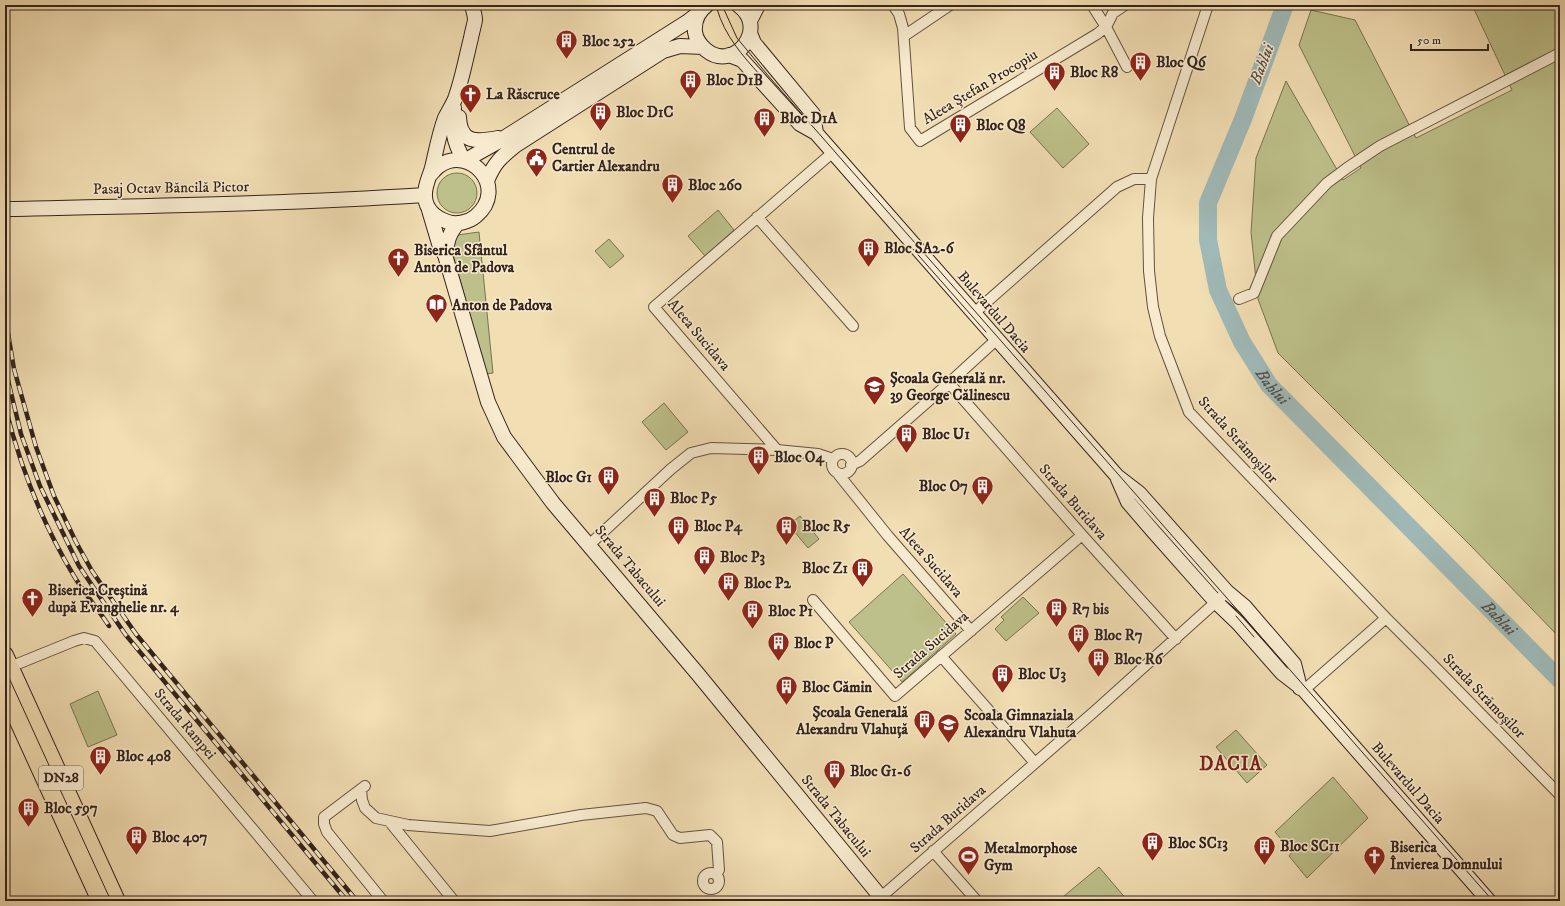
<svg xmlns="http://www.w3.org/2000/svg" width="1565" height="906" viewBox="0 0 1565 906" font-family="'IM FELL DW Pica',serif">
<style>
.green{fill:#bdc08a;stroke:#787253}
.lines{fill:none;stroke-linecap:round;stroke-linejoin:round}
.river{stroke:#9fb9b7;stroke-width:18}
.street-casing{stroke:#645242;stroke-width:12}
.secondary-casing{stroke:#34231c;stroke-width:16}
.primary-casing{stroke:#34231c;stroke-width:18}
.street{stroke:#f7eace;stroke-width:10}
.secondary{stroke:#f7eace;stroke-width:14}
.primary{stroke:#f2deb3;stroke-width:16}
.tram{stroke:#34231c;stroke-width:1}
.rail-casing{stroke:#34231c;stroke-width:4.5}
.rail{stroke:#f7eace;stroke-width:3;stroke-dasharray:9;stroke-linecap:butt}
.labels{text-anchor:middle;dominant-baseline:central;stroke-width:3;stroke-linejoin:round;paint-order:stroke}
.shield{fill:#f7eace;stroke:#6e5f51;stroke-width:1}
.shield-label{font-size:14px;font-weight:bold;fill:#34231c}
.poi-label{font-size:15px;font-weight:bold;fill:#34231c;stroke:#f7eace;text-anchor:start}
.street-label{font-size:15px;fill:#34231c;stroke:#f7eace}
.water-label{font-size:16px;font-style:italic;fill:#54504a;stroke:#f7eace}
.district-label{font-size:19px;font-weight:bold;letter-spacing:1px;fill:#7a1f14;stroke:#f7eace}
</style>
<rect width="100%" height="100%" fill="#f2deb3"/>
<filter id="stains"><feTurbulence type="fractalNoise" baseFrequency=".005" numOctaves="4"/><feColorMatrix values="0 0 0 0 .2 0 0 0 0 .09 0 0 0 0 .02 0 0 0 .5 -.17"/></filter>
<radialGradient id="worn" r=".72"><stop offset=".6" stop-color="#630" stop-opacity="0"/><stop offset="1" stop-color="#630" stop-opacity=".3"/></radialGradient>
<path class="green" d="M1472 5H1560V638L1471 546 1278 353 1258 299 1251 232 1256 158 1286 81 1343 180 1361 168 1299 45 1311 10 1355 20 1416 138 1512 90Z
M1057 108 1089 144 1063 168 1030 132Z
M437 193a20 20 0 1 1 40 0a20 20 0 1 1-40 0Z
M718 210 734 230 705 256 688 236Z
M479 232 493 373 486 374 452 251 457 235Z
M609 239 624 256 610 268 595 251Z
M664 403 688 432 666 450 642 422Z
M800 516 819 539 808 548 789 525Z
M903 574 956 634 902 682 849 622Z
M1023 597 1039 613 1006 641 995 629 1004 620 1001 617Z
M98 691 117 735 88 747 70 704Z
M1236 730 1267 765 1247 783 1216 747Z
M1333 777 1368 818 1307 878 1289 856 1292 852 1275 832Z
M1099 867 1128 901H1058Z"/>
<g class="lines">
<path class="river" id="s1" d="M1285 5 1243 119 1208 203V240L1218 290 1242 342 1269 385 1560 680"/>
<defs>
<path id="street" d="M893 5 899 14 903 28 910 128 920 141 1097 34 1106 27 1113 13 1125 5
M1092 5 1106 27 1127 67
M1208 5 1151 179 1148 218 1149 271 1153 307 1160 336 1189 412 1386 618 1431 663 1560 795
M904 36 950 5
M757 217 853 326
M1239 299 1254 293 1277 236 1327 183 1347 168 1380 146 1560 53
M973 314 1117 187 1134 179H1151
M949 383 1082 535 1176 639
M777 450 654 307 832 153
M832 464a10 10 0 1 1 20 0a10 10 0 1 1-20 0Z
M851 465 860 461 949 383 996 340
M839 475 888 536 971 631
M589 545 671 469 691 453 711 448 777 450 818 454 833 459
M813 600 895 696 1082 535
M941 656 1035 763
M5 669 74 641 84 638 95 641 313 901
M1304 690 1386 618
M365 786 324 817V824L327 832 383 901
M361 789 362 800 365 808 376 818 408 825 434 827 490 831 581 815 646 808 657 811 673 835 680 838 710 835 717 842 719 870 716 874
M389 821 454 901
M933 851 977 901
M703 881a8 8 0 1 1 16 0a8 8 0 1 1-16 0Z
M881 897 1096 710 1227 592"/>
<path id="secondary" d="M707 5C699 11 694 21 695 32 696 39 700 45 706 50 734 73 770 28 738 5
M750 21 758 5
M750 33 754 43 813 114 816 133
M729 55 742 60 800 124 816 133 1117 476 1139 493 1227 592 1245 607 1294 664 1300 688
M454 108C452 132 453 140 464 161L496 143 687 22 700 12
M459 117C460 144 477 142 498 138
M430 175C433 172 435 169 439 166 470 144 509 188 476 216 469 222 457 225 448 222 436 218 426 210 425 197 424 187 429 178 432 168 436 151 439 134 445 118 448 112 452 106 455 99 462 80 466 58 471 38 472 32 474 26 475 20 475 15 473 10 472 5
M487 181C494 163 501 157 516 145L663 51 680 46 703 47
M5 209C145 206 285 204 425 195
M429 210 440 247 445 255 488 402 504 437 553 503 697 673 884 901
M445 255C448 240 448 235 458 223
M1118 479 1128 502 1153 531 1216 602 1238 623 1282 673 1304 690 1489 901"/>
<path id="primary" d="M5 655 117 901
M5 693 100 901"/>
</defs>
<use href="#street" class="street-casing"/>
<use href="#secondary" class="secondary-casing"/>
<use href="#primary" class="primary-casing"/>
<use href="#street" class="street"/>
<use href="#secondary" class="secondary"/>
<use href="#primary" class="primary"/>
<path class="tram" d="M722 5 737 38 771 79 1493 901
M717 9C725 36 742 55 760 75
M912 248 986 332
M1236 616 1254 637
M5 669 111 901"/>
<defs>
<path id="rail" d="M5 315 14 369 36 447 54 496 76 542 92 571 136 634 357 901
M5 368 21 434 40 486 79 566 125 634 347 901
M5 406C20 466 42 523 74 576 84 593 98 609 109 626"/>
</defs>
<use href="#rail" class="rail-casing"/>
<use href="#rail" class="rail"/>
</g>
<defs>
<symbol id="building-pin" viewBox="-11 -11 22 30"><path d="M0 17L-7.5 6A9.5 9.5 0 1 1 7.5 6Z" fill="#8f2418" stroke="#f7eace"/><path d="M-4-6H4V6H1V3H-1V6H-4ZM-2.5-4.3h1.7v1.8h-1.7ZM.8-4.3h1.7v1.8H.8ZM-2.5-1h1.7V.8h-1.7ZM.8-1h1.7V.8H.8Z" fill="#fff"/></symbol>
<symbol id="church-pin" viewBox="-11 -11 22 30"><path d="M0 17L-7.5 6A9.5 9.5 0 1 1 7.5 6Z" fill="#8f2418" stroke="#f7eace"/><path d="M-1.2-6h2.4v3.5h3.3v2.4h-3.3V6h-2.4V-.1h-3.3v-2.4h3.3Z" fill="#fff"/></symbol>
<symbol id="civic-pin" viewBox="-11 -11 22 30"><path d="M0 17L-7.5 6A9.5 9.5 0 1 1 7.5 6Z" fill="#8f2418" stroke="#f7eace"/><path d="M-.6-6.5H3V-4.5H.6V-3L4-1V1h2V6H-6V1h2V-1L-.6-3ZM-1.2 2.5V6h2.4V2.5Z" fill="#fff"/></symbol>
<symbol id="library-pin" viewBox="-11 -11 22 30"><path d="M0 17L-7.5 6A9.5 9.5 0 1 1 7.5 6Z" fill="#8f2418" stroke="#f7eace"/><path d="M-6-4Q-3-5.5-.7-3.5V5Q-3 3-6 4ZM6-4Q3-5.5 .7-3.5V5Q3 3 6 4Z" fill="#fff"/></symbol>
<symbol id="school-pin" viewBox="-11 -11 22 30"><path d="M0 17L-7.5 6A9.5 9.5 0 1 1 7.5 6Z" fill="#8f2418" stroke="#f7eace"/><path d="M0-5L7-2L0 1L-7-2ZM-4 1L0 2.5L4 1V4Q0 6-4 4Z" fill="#fff"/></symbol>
<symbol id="stadium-pin" viewBox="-11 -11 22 30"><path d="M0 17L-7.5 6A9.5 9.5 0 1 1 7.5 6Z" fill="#8f2418" stroke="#f7eace"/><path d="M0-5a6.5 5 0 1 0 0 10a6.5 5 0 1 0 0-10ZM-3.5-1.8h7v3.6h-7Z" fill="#fff"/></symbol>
</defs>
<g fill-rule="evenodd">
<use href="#building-pin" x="554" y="28" width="25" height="34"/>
<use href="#building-pin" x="1128" y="50" width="25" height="34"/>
<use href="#building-pin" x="1042" y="60" width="25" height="34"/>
<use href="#building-pin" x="678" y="68" width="25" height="34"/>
<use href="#church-pin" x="458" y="82" width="25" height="34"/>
<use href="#building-pin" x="588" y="100" width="25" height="34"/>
<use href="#building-pin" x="752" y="106" width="25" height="34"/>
<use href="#building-pin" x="948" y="112" width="25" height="34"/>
<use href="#civic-pin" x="524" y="146" width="25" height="34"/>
<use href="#building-pin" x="660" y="172" width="25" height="34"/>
<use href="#building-pin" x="856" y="236" width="25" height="34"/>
<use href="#church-pin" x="386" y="246" width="25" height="34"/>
<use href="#library-pin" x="424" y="292" width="25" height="34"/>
<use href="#school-pin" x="862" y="374" width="25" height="34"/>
<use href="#building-pin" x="894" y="422" width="25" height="34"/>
<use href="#building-pin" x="746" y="444" width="25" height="34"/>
<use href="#building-pin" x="596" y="464" width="25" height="34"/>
<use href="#building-pin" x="970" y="474" width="25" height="34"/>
<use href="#building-pin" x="642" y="486" width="25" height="34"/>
<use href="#building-pin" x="666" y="514" width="25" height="34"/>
<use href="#building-pin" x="774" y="514" width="25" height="34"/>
<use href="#building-pin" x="692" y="544" width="25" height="34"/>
<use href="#building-pin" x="850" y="556" width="25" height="34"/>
<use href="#building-pin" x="716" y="570" width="25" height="34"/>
<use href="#church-pin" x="20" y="586" width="25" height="34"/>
<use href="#building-pin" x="1044" y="596" width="25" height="34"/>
<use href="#building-pin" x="740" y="598" width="25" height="34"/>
<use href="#building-pin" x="1066" y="622" width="25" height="34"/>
<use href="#building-pin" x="766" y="630" width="25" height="34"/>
<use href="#building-pin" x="1086" y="646" width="25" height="34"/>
<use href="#building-pin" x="990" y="662" width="25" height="34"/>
<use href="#building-pin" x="774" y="674" width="25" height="34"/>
<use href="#building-pin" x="912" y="708" width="25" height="34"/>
<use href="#school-pin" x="936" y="712" width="25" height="34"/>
<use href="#building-pin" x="88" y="744" width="25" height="34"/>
<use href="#building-pin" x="822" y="758" width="25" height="34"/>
<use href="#building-pin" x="16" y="796" width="25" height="34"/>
<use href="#building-pin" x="124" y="824" width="25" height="34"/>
<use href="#building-pin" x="1140" y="830" width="25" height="34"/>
<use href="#building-pin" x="1252" y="834" width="25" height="34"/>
<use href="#church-pin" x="1362" y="844" width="25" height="34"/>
<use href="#stadium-pin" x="956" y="844" width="25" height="34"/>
</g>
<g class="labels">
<rect class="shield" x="39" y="766" width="44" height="24" rx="3"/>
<g class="shield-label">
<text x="61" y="778">DN28</text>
</g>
<g class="poi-label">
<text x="582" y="41">Bloc 252</text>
<text x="1156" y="62">Bloc Q6</text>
<text x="1070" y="72">Bloc R8</text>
<text x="706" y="80">Bloc D1B</text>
<text x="486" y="94">La Răscruce</text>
<text x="616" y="112">Bloc D1C</text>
<text x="780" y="118">Bloc D1A</text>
<text x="976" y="125">Bloc Q8</text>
<text x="552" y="149">Centrul de<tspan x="552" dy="17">Cartier Alexandru</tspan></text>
<text x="688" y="185">Bloc 260</text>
<text x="884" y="248">Bloc SA2-6</text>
<text x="414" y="250">Biserica Sfântul<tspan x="414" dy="17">Anton de Padova</tspan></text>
<text x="452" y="305">Anton de Padova</text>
<text x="890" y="378">Școala Generală nr.<tspan x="890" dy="17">39 George Călinescu</tspan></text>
<text x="922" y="434">Bloc U1</text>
<text x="774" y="457">Bloc O4</text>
<text x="592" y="477" text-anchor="end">Bloc G1</text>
<text x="968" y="486" text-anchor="end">Bloc O7</text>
<text x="670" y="498">Bloc P5</text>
<text x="694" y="526">Bloc P4</text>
<text x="802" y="526">Bloc R5</text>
<text x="720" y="557">Bloc P3</text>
<text x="848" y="568" text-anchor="end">Bloc Z1</text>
<text x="744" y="583">Bloc P2</text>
<text x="48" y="590">Biserica Creștină<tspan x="48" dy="17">după Evanghelie nr. 4</tspan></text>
<text x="1072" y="609">R7 bis</text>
<text x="768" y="611">Bloc P1</text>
<text x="1094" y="635">Bloc R7</text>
<text x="794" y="643">Bloc P</text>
<text x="1114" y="659">Bloc R6</text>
<text x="1018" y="674">Bloc U3</text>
<text x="802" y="687">Bloc Cămin</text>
<text x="908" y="712" text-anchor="end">Școala Generală<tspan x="908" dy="17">Alexandru Vlahuță</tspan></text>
<text x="964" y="715">Scoala Gimnaziala<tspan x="964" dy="17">Alexandru Vlahuta</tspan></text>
<text x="116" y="756">Bloc 408</text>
<text x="850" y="771">Bloc G1-6</text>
<text x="44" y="808">Bloc 597</text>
<text x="152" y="837">Bloc 407</text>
<text x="1168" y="843">Bloc SC13</text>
<text x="1280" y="846">Bloc SC11</text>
<text x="1390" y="847">Biserica<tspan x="1390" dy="17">Învierea Domnului</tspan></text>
<text x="984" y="848">Metalmorphose<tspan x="984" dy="17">Gym</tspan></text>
</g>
<g class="street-label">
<text transform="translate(980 87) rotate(-31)">Aleea Ștefan Procopiu</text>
<text transform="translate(171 188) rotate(-1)">Pasaj Octav Băncilă Pictor</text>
<text transform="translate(994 312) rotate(49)">Bulevardul Dacia</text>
<text transform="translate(699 335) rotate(50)">Aleea Sucidava</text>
<text transform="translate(1238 440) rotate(48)">Strada Strămoșilor</text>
<text transform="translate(1073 502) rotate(49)">Strada Buridava</text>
<text transform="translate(931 562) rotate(49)">Aleea Sucidava</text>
<text transform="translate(630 566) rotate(50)">Strada Tabacului</text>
<text transform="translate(931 645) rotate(-41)">Strada Sucidava</text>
<text transform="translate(1484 696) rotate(46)">Strada Strămoșilor</text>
<text transform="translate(185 724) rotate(50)">Strada Rampei</text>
<text transform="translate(1408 783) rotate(49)">Bulevardul Dacia</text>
<text transform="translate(836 816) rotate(51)">Strada Tabacului</text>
<text transform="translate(948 819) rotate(-41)">Strada Buridava</text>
</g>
<g class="water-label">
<text transform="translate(1262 64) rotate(-69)">Bahlui</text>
<text stroke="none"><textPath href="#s1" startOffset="412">Bahlui</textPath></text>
<text stroke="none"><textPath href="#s1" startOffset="736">Bahlui</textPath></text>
</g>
<g class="district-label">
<text x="1231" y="764">DACIA</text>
</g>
</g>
<rect width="1565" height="906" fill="none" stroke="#f2deb3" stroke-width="20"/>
<rect x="6" y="6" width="1553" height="894" fill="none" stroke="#34231c" stroke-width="2"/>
<rect x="10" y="10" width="1545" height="886" fill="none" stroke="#34231c"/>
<path d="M1411 44v6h77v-6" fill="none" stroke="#34231c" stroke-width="2"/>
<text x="1417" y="44" font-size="12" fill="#34231c" stroke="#f7eace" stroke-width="3" paint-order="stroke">50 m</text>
<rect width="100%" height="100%" filter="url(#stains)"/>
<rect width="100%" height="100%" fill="url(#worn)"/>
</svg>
